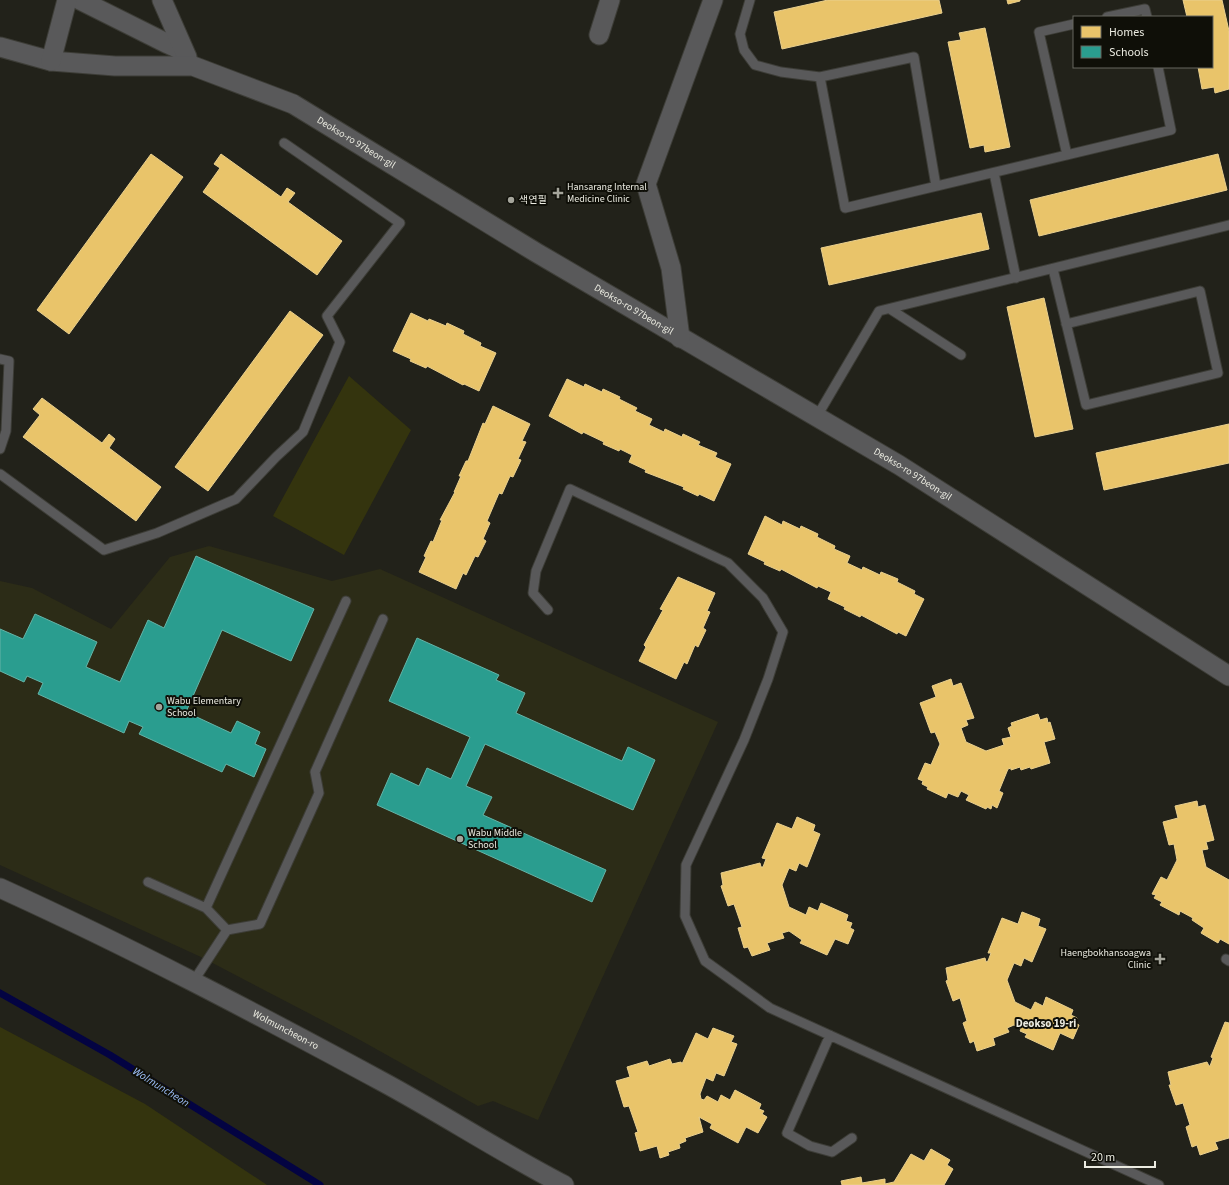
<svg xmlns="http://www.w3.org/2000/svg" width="1229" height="1185" viewBox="0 0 1229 1185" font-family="'Source Sans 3','Noto Sans KR',sans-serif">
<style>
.built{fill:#2c2c17}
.green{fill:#34340e}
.homes{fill:#e9c46a;stroke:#ead08e}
.schools{fill:#2a9d8f;stroke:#64b4a8}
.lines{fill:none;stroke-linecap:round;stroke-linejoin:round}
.stream{stroke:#030342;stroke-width:7}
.lane-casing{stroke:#3d3d37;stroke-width:11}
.street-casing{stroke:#3d3d37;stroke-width:21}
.lane{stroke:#59595a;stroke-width:9}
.street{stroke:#59595a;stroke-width:19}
.poi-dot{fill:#a5a59b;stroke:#0f0f08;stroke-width:1.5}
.labels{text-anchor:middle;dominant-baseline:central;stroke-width:4;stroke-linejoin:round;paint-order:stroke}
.street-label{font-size:10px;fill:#ebebe1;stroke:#0f0f08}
.poi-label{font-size:10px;fill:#ebebe1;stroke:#0f0f08;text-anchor:start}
.neighbourhood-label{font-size:11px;font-weight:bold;fill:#ebebe1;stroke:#0f0f08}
.water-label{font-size:11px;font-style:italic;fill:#9fc2fd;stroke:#0f0f08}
</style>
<rect width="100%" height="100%" fill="#22221a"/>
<path class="built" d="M209 546 332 581 380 569 718 722 538 1120 493 1101 478 1106 360 1040 201 957 0 865V581L32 588 111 629 170 557Z"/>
<path class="green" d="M349 376 411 430 344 555 273 516Z
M0 1027 145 1104 267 1185H0Z"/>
<path class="homes" d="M828 0H939L942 13 782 49 774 12Z
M1007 0H1020V1L1008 4Z
M1183 0H1222L1229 31V89L1215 93 1214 87 1202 89 1198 67H1212V17H1187Z
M985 28 1010 147 985 152 984 145 970 148 948 42 961 40 959 33Z
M151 154 183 177 69 334 37 310Z
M221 154 281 197 287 188 295 193 288 202 342 241 317 275 203 192 220 168 214 164Z
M1218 154 1227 190 1039 236 1030 200Z
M981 213 989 249 829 285 821 248Z
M1044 298 1073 429 1035 437 1007 307Z
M290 311 323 335 208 491 175 467Z
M411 313 428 321 429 319 446 326 447 323 464 331 463 334 481 343 480 346 496 353 479 391 464 384 463 385 427 366 426 368 410 361 411 359 393 351Z
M567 379 584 387 585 384 602 392 603 389 620 397 619 399 637 408 635 411 652 419 649 425 664 432 665 429 682 437 683 434 700 442 698 445 717 453 715 457 731 464 714 501 699 494 698 496 683 489 684 487 645 472 646 470 629 462 632 455 620 449 619 451 603 444 604 442 583 432 582 434 549 416Z
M42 398 102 443 109 434 115 439 109 448 161 487 136 521 23 437 40 415 33 409Z
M493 406 530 424 522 441 526 442 518 459 521 460 513 477 510 476 502 494 499 493 487 521 490 523 483 539 486 541 478 557 475 556 466 575 463 573 456 589 419 572 426 557 424 556 431 541 433 542 442 520H440L455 492H454L461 476H459L466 461H468L483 423 485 424Z
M1229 424V463L1104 490 1096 453Z
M765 516 782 525 783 521 800 529 801 526 818 534 817 537 835 546 834 549 850 556 847 563 862 570 863 567 880 575 881 572 898 579 897 582 915 591 914 594 924 599 906 636 898 632 897 634 861 615 860 617 844 609 845 607 828 599 831 592 818 586 817 588 781 569 780 571 764 564 765 562 748 554Z
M678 577 715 593 707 611 710 612 703 628 706 630 698 647 695 645 687 664 684 662 676 679 639 661 646 647 644 645 663 610 660 609Z
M951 679 953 686 961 683 974 718 966 720 968 725 961 728 966 742 986 751 1004 745 1002 739 1011 737 1008 728 1012 726 1011 723 1038 714 1040 720 1047 718 1048 723 1050 722 1055 739 1044 742 1050 763 1031 769 1030 767 1021 770 1020 767 1011 770V768L1008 769 999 791 1003 793 997 808 992 805 991 809 987 807 986 809 966 800 969 795 961 791 958 797 948 793 946 798 927 789 928 787 922 784 923 781 918 779 925 763 931 765 940 744 935 732 931 733 920 703 936 697 932 686Z
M1197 801 1198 807 1205 805 1214 840 1206 842 1208 849 1202 850 1206 867 1229 880V944L1220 939 1218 943 1201 933 1204 928 1192 920 1193 918 1180 911 1179 915 1160 905 1162 902 1154 898 1156 895 1152 894 1161 877 1167 880 1177 860 1174 844 1169 845 1163 822 1178 818 1175 806Z
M797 817 815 825 813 831 820 834 807 867 799 863 796 871 789 868 782 885 789 907 806 915 809 907 818 911 821 903 848 915 846 921 852 923 850 928 854 930 848 944 835 939 827 955 800 943 802 940 789 931 782 933 784 938 767 943 770 950 752 956 748 947 744 948 738 928 742 927 734 904 728 906 721 886 723 885 721 873 760 863 761 867H763L766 859 762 858 777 823 792 829Z
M1022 912 1040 919 1038 926 1046 929 1032 962 1024 958 1021 966 1014 963 1007 980 1015 1002 1031 1010 1035 1002 1043 1006 1046 997 1073 1010 1071 1015 1077 1018 1075 1023 1079 1025 1073 1039 1060 1033 1053 1050 1025 1037 1027 1034 1020 1031 1021 1029 1014 1025 1007 1028 1009 1032 993 1038 995 1045 977 1051 974 1041 970 1043 963 1023 967 1021 960 998 953 1001 946 981 948 980 946 968 985 958 986 962 988 961 991 953H988L1002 918 1018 924Z
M1225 1022 1229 1023V1138L1215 1142 1218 1149 1200 1155 1197 1145 1192 1147 1186 1127 1190 1125 1183 1103 1176 1105 1169 1085H1171L1168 1072 1207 1062 1209 1066H1210L1213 1058 1211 1057Z
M713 1028 734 1036 731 1042 737 1044 724 1076 716 1073 713 1081 706 1078 700 1094 701 1099 704 1100 707 1096 718 1102 721 1095 730 1100 735 1090 761 1104 759 1109 764 1111 762 1114 767 1117 758 1133 746 1127 738 1143 710 1128 712 1124 699 1117 703 1132 685 1138 686 1141 679 1144 680 1148 668 1152 669 1155 660 1158 657 1146 640 1151 635 1133 638 1132 629 1106 624 1107 616 1081 630 1077 627 1067 647 1061 649 1066 670 1059 672 1064 681 1062 682 1064 696 1033 708 1039Z
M931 1149 950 1160 947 1165 953 1169 944 1185H842L841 1181 861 1177 862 1183 885 1179V1184L894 1182 911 1154 924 1161Z"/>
<path class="schools" d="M196 556 314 609 291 661 222 630 186 712 231 733 237 721 260 732 255 744 266 749 254 777 226 764 222 772 139 734 143 727 129 721 124 733 38 694 43 683 27 676 24 682 0 671V629L23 639 35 614 97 642 86 667 120 682 148 620 164 628Z
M417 638 499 675 496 680 525 693 516 713 622 761 628 747 655 760 633 810 485 744 466 786 492 797 483 815 606 870 592 902 377 805 391 773 419 786 427 768 451 779 470 737 389 701Z"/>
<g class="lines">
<path class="stream" d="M0 993 110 1055 320 1185"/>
<defs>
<path id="lane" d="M750 0 740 34 744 50 755 65 781 72 820 77
M1107 17 1145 9 1147 17
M1067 155 1039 32 1074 24
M994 173 1016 278
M936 186 914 57 820 77 845 208 1171 130 1158 67
M1053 269 1086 405 1218 373 1200 291 1066 324
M890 309 961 355
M0 359 9 361 6 431 0 449
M816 418 879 311 1229 225
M0 474 104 550 157 533 236 499 276 457 303 432 340 342 327 316 400 223 284 143
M548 610 533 593 536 571 570 489 728 563 763 598 783 632 768 679 744 740 686 865 685 916 705 961 770 1008 1159 1185
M148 882 206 908
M227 930 206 908 346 601
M1226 959 1229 961
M193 982 227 930 260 924 319 793 315 772 383 619
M830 1035 787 1133 810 1146 832 1152 852 1138"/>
<g id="street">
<path d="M80 0 168 44 183 51"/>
<path d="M162 0 187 57"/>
<path d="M599 35 610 0"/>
<path id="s1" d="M0 47 51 61 115 66H193L293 104 537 253 899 465 1229 676"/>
<path d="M51 61 67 0"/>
<path d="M680 338 671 268 646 184 713 0"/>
<path id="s2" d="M0 888C130 947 257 1014 383 1082 444 1115 502 1153 564 1185"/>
</g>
</defs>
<use href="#lane" class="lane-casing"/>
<use href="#street" class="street-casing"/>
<use href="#lane" class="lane"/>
<use href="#street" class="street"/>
</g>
<g class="poi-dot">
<path d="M556 187h4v4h4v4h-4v4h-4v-4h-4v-4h4z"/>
<circle cx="511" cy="200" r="4"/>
<circle cx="159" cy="707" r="4"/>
<circle cx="460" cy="839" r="4"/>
<path d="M1158 953h4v4h4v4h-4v4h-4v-4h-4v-4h4z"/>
</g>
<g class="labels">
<g class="street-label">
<text stroke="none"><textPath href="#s1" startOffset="376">Deokso-ro 97beon-gil</textPath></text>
<text stroke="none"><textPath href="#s1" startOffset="700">Deokso-ro 97beon-gil</textPath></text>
<text stroke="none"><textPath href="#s1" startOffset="1024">Deokso-ro 97beon-gil</textPath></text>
<text stroke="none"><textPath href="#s2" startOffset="319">Wolmuncheon-ro</textPath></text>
</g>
<g class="poi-label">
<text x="567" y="187">Hansarang Internal<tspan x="567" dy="12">Medicine Clinic</tspan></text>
<text x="519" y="200">색연필</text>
<text x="167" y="701">Wabu Elementary<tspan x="167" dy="12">School</tspan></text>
<text x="468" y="833">Wabu Middle<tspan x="468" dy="12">School</tspan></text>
<text x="1151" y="953" text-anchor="end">Haengbokhansoagwa<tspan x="1151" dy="12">Clinic</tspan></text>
</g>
<g class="neighbourhood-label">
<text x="1046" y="1023">Deokso 19-ri</text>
</g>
<g class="water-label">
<text transform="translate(161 1087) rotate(32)">Wolmuncheon</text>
</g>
</g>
<rect x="1073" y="16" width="140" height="52" fill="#0f0f08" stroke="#67675f"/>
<rect x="1081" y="26" width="20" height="12" fill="#e9c46a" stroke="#67675f"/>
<text x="1109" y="36" font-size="12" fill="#ebebe1">Homes</text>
<rect x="1081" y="46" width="20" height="12" fill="#2a9d8f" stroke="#67675f"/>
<text x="1109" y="56" font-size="12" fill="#ebebe1">Schools</text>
<path d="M1085 1161v6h70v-6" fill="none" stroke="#ebebe1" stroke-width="2"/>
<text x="1091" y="1161" font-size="12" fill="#ebebe1" stroke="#0f0f08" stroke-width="3" paint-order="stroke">20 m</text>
</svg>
